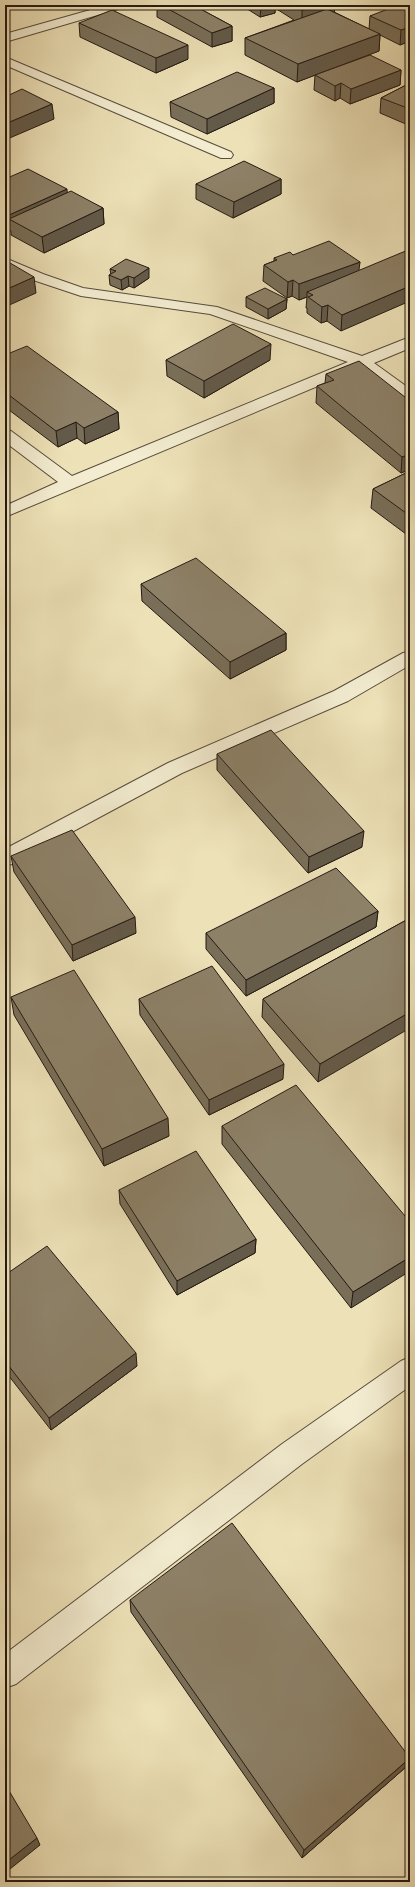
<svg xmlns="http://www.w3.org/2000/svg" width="415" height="1887" viewBox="0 0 415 1887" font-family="Vollkorn,serif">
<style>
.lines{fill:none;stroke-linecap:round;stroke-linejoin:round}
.service-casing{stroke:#574c3b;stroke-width:2}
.minor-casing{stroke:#574c3b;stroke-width:2}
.service{fill:#f3ecd0;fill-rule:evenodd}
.minor{fill:#f3ecd0;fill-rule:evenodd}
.wall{fill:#796f59;stroke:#251a12}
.shaded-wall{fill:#635a49;stroke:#251a12}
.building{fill:#8d8168;stroke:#251a12}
</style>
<rect width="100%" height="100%" fill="#ede1b7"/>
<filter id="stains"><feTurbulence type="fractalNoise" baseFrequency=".005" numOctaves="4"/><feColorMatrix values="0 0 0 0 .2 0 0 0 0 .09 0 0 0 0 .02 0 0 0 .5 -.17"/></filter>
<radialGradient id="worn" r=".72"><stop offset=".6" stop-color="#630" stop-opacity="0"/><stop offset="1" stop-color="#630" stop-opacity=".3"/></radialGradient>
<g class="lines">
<defs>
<path id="service" d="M5 57 231 152 233 155 231 158H221L5 65Z"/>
<path id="minor" d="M108 5H127L125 7 5 42V34Z
M5 258 43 274 83 288 217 307 362 356 410 337V348L374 363 410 389V402L404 400 361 368 5 517V506L58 482 5 442V429L11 431 72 476 348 362 210 314 81 296 33 280 5 267Z
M410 651V665L348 701 182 773 12 864 5 866V849L168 763 334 691 403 653Z
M410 1357V1386L302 1464 16 1684 5 1688V1654L282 1444 401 1361Z"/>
</defs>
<use href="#service" class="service-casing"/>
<use href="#minor" class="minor-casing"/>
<use href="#service" class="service"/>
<use href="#minor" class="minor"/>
</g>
<path class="wall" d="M157 5H193L232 26V41L212 47 157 17Z
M241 5H335L334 12 369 29 370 16 410 5V41L400 45 380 35 379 51 333 68 401 70 400 85 350 104 340 98 335 101 314 90 315 75 297 82 245 55V38L294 20 275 8V13L260 17Z
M79 23 188 59 156 73 80 37Z
M410 83V124L408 125 380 113 381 98Z
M274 88V103L207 134 171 117 170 102Z
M5 179 67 193 103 208 104 224 44 253 11 235V231L5 228Z
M281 179V194L233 218 196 199V184Z
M293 255 360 262 341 331 327 321 321 323 307 313V308H306L307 297 299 300 292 296 287 298 263 281 264 265 274 261V258Z
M110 269 149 278 134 288 129 286 122 290 110 285 109 275H111Z
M246 297 287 299 286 309 268 319 246 307Z
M5 355 118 412 119 429 85 444 77 438 58 447 5 407Z
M166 360H270L204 398 167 376Z
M326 374 410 401V469L401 473 316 403 317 386 325 383Z
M410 471V537L371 508 373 489Z
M141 584 286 633V650L230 679 142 601Z
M217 754 362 847 308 873 217 770Z
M11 856 136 933 73 961 14 872Z
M378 911 376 927 246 996 206 949V933Z
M410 918 318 1082 262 1017 263 999Z
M11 997 169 1136 104 1166 14 1015Z
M139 999 283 1079 209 1115 140 1015Z
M222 1126 410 1222 351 1308 222 1144Z
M119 1190 256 1239 255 1253 177 1295 120 1204Z
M5 1275 137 1366 51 1430 5 1371Z
M130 1600 406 1767 302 1858 131 1612Z"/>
<path class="shaded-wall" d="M271 5H275V13L260 17 261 8Z
M321 5H335L334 16 302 25V10Z
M232 26V41L212 47V33Z
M410 27V41L400 45 401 30Z
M380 34 379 51 297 82 298 64Z
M188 45V59L156 73V58Z
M401 70 400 85 350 104 351 89Z
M341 83 340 98 335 101V86Z
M274 88V103L207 134V119Z
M52 104 54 119 5 140V124Z
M410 109V124L408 125Z
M281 179V194L233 218 234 202Z
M67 189 68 205 10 220 9 215Z
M103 208 104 224 44 253 42 237Z
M360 262 358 278 307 292V297L299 300V284Z
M149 268V278L134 288V278Z
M128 276 129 286 122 290 121 280Z
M34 277 36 293 5 307V290Z
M293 280 292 296 287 298 288 282Z
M410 286V301L341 331 342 315Z
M287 299 286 309 268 319V309Z
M328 305 327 321 321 323 322 307Z
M271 344 270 360 204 398V381Z
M118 412 119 429 85 444 84 428Z
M76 422 77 438 58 447 56 431Z
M410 454V469L401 473 402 457Z
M286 633V650L230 679V662Z
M364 831 362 847 308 873 309 857Z
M378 911 376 927 246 996V980Z
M135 917 136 933 73 961 72 945Z
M410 1012V1028L318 1082 320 1064Z
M284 1064 283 1079 209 1115V1100Z
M168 1118 169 1136 104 1166 102 1149Z
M256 1239 255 1253 177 1295V1281Z
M410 1257V1271L351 1308 353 1292Z
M136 1353 137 1366 51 1430 49 1418Z
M410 1758 406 1767 302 1858 304 1850Z
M37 1838 40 1845 5 1873V1863Z"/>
<path class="building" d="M161 5H193L232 26 212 33Z
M256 5H271L261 8Z
M294 5H321L302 10Z
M398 5H410V27L401 30 370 16Z
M327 9 380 34 298 64 245 38Z
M112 10 188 45 156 58 79 23Z
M370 55 401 70 351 89 341 83 335 86 315 75Z
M237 72 274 88 207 119 170 102Z
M410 83V109L381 98Z
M22 89 52 104 5 124V97Z
M244 161 281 179 234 202 196 184Z
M28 169 67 189 9 215 5 213V179Z
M71 191 103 208 42 237 9 219Z
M329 241 360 262 299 284 293 280 288 282 264 265 277 260 274 258 290 252 293 255Z
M408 250 410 251V286L342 315 328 305 322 307 308 297 313 295 307 292Z
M126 259 149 268 134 278 128 276 121 280 109 275 116 271 110 269Z
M5 260 34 277 5 290Z
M265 288 287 299 268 309 246 297Z
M233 324 271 344 204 381 166 360Z
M27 346 118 412 84 428 76 422 56 431 5 392V355Z
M359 361 410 401V454L402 457 317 386 334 380 326 374Z
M410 471V516L373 489Z
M196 558 286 633 230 662 141 584Z
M271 730 364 831 309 857 217 754Z
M72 830 135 917 72 945 11 856Z
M336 868 378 911 246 980 206 933Z
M410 918V1012L320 1064 263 999Z
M212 966 284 1064 209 1100 139 999Z
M74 970 168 1118 102 1149 11 997Z
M296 1085 410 1222V1257L353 1292 222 1126Z
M196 1151 256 1239 177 1281 119 1190Z
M47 1246 136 1353 49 1418 5 1361V1275Z
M232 1523 410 1758 304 1850 130 1600Z
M5 1784 37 1838 5 1863Z"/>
<rect width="415" height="1887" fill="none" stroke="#ede1b7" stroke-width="20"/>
<rect x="6" y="6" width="403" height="1875" fill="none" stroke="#251a12" stroke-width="2"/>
<rect x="10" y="10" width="395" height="1867" fill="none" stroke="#251a12"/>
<rect width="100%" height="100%" filter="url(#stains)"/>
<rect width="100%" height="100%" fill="url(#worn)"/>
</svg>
